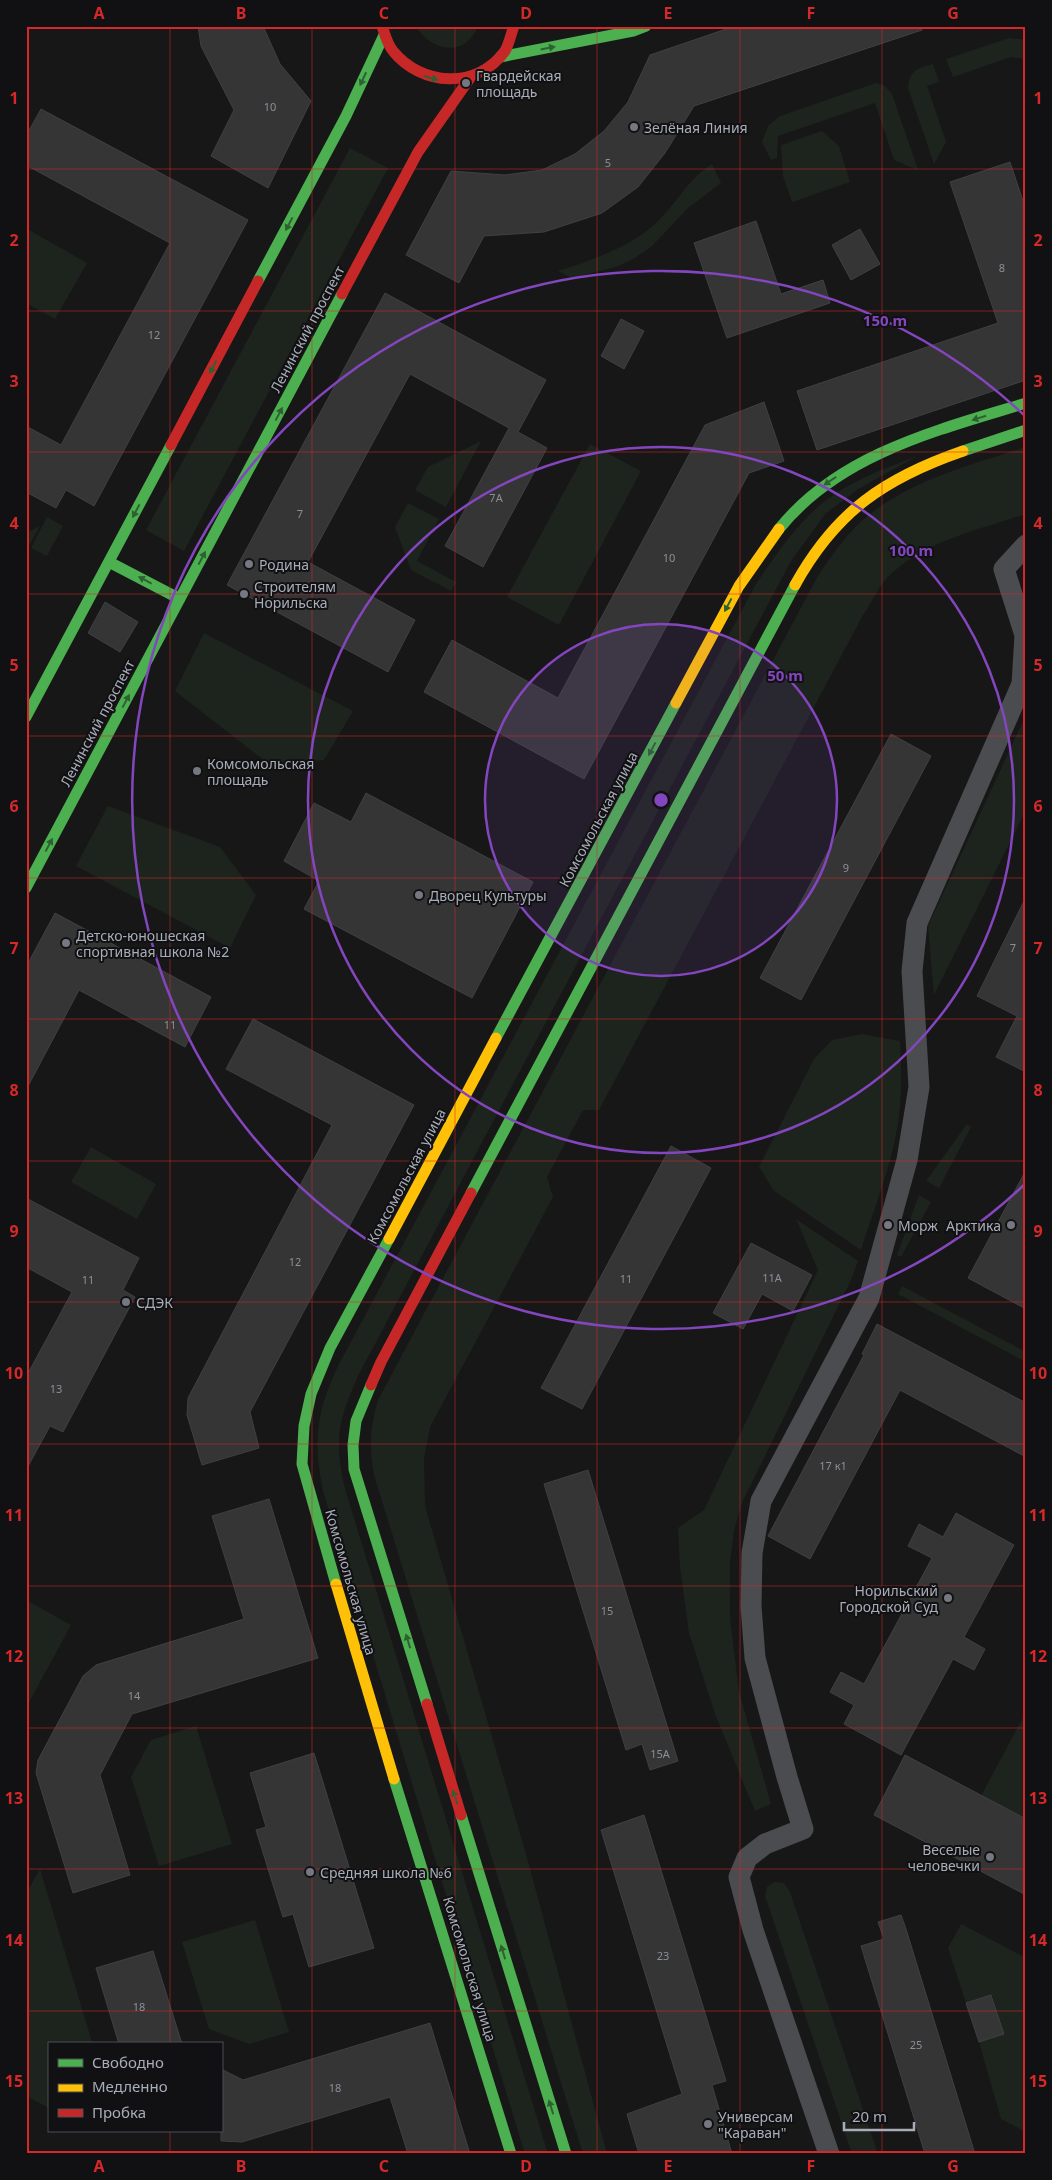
<svg xmlns="http://www.w3.org/2000/svg" width="1052" height="2180" viewBox="0 0 1052 2180" font-family="'Noto Sans',sans-serif">
<style>
.green{fill:#1d241e}
.building{fill:#353536;stroke:#3f4043}
.lines{fill:none;stroke-linecap:round;stroke-linejoin:round}
.street{stroke:#4b4c50;stroke-width:21}
.fast{stroke:#4caf50;stroke-width:11}
.slow{stroke:#ffc107;stroke-width:11}
.jam{stroke:#c62828;stroke-width:11}
.oneway{fill:#2e6032}
.grid{fill:none;stroke:#d62828;stroke-width:1;stroke-opacity:0.55}
.ring{fill:none;stroke:#8446be;stroke-width:2.5}
.poi-dot{fill:#757880;stroke:#111113;stroke-width:2}
.labels{text-anchor:middle;dominant-baseline:central;stroke-width:4;stroke-linejoin:round;paint-order:stroke}
.number-label{font-size:11px;fill:#8b8f98}
.poi-label{font-size:14px;fill:#a8adb8;stroke:#111113;text-anchor:start}
.street-label{font-size:14px;fill:#a8adb8;stroke:#111113}
.centre{fill:#8446be;stroke:#111113;stroke-width:2.5}
.ring-label{font-size:15px;text-anchor:middle;font-weight:bold;fill:#8446be;stroke:#111113;stroke-width:4;stroke-linejoin:round;paint-order:stroke}
.neatline{fill:none;stroke:#d62828;stroke-width:2}
.grid-label{font-size:16px;text-anchor:middle;font-weight:bold;fill:#d62828}
</style>
<rect width="100%" height="100%" fill="#171717"/>
<path class="green" d="M416 26H478C466 58 431 52 416 26Z
M1009 38 1026 40V59L1011 57 953 77 946 59Z
M933 64 939 82 927 86 946 142 934 164 908 88C910 70 916 69 933 64Z
M876 83 885 86 892 94 918 170 894 160 875 103 778 136 777 158 771 160 762 142 768 126 780 116Z
M822 131 839 146 850 182 792 202 783 176 781 145Z
M350 148 388 168 184 551 146 530Z
M712 164 721 183 688 208 652 246 635 258 616 267 571 278 558 271C592 260 634 246 660 219 678 201 689 178 712 164Z
M29 230 87 263 55 319 26 303V234Z
M481 441 446 507 415 490 428 467Z
M590 444 641 471 559 625 507 597Z
M1026 447V514C978 530 923 541 886 579 877 589 871 604 863 615L599 1110H583L547 1177 553 1197 430 1427 424 1459 425 1506 526 1854 607 2154H583L374 1475C369 1446 370 1428 378 1400L819 574C834 553 848 531 869 515 914 479 971 465 1026 447Z
M919 455 860 488 826 513 791 561 359 1374C339 1419 334 1436 344 1485L548 2154H525L323 1491C313 1439 316 1413 338 1366L756 584C777 553 800 518 832 496 858 478 889 467 919 455Z
M408 503 439 519 417 561 456 582 451 591 411 570 395 527Z
M47 517 63 526 47 556 31 548Z
M40 526 26 551V533Z
M204 633 353 711 324 760 270 765 175 691Z
M1026 715V810L934 995 928 926Z
M108 806 220 847 256 895 230 948 76 866Z
M862 1034 900 1041C901 1063 902 1085 900 1106 896 1155 876 1203 861 1250L774 1191 759 1167 814 1059 832 1040Z
M967 1124 971 1127 939 1188 926 1181Z
M91 1147 156 1184 137 1219 71 1182Z
M919 1195 931 1202 901 1257 897 1255Z
M796 1219 858 1261 851 1280 742 1503 734 1530 730 1561V1619L739 1692 771 1804 755 1811 715 1714 689 1633 680 1567 678 1528 704 1510 818 1270Z
M902 1286 1026 1352V1362L898 1294Z
M26 1600 71 1625 26 1708Z
M1026 1712V1819L981 1796Z
M196 1726 232 1844 159 1866 131 1777 151 1740Z
M40 1869 92 2042 91 2044H49V2108L26 2096V1894Z
M774 1882 784 1883 790 1892 878 2154H852L765 1896 767 1887Z
M255 1920 289 2032 249 2044 209 2029 182 1942Z
M961 1924 1026 1958V2061L1024 2065 1026 2068V2132L1001 2119 979 2042 1004 2034 992 1995 966 2003 948 1948Z"/>
<path class="building" d="M198 26H263L280 64 311 101 268 188 211 156 234 110 201 46Z
M735 26H921L922 30 694 106 665 153 638 187 602 213 544 232 484 236 459 283 406 255 451 171 505 175 542 170 575 154 604 131 628 102 650 55Z
M41 109 248 220 94 506 66 490 56 508 26 492V426L61 445 170 243 26 165V136Z
M1010 162 1026 210V380L817 450 797 391 998 323 950 182Z
M756 221 781 294 823 280 830 303 727 338 694 243Z
M860 229 880 264 851 280 832 245Z
M385 293 546 380 518 432 547 448 483 567 445 546 509 428 410 374 308 562 415 620 388 672 227 585Z
M621 319 644 331 624 369 601 356Z
M764 402 784 461 749 473 584 779 424 692 452 640 558 698 705 425Z
M105 602 138 622 120 652 88 633Z
M891 734 931 756 801 1000 760 978Z
M366 793 533 882 472 998 304 909 319 881 284 861 314 803 351 822Z
M1026 897V1072L996 1057 1017 1016 977 996Z
M55 913 211 997 185 1047 79 990 26 1090V967Z
M253 1019 414 1105 250 1412 259 1448 202 1465 187 1415 188 1398 332 1125 226 1069Z
M671 1146 711 1168 582 1409 541 1388Z
M1026 1170V1309L968 1278Z
M26 1198 139 1258 123 1290 135 1297 63 1432 50 1426 26 1470V1377L72 1292 26 1267Z
M751 1243 812 1275 793 1311 762 1294 743 1329 713 1313Z
M877 1324 1026 1403V1457L900 1390 810 1559 768 1536 864 1355 862 1354Z
M588 1470 678 1761 650 1770 642 1744 626 1750 544 1484Z
M269 1499 318 1658 132 1714 100 1775 130 1875 73 1893 36 1773 38 1760 83 1676 96 1665 244 1619 212 1516Z
M956 1513 1014 1545 964 1637 985 1649 974 1670 953 1659 901 1755 844 1724 854 1705 830 1692 841 1672 864 1684 932 1558 908 1546 919 1524 943 1537Z
M314 1753 374 1948 309 1967 293 1914 283 1917 256 1830 266 1827 250 1773Z
M905 1755 1026 1819V1895L874 1815Z
M644 1815 726 2081 712 2085 732 2154H639L627 2114 682 2094 601 1830Z
M901 1915 906 1929 975 2154H925L861 1946 884 1939 878 1922Z
M153 1951 182 2044H119L96 1968Z
M991 1995 1004 2034 979 2042 966 2003Z
M430 2023 470 2154H408L390 2097 242 2142 221 2141V2069L243 2080Z"/>
<g class="lines">
<path class="street" d="M829 2154 753 1930 739 1877 747 1858 765 1844 803 1829 787 1777 755 1658 751 1606 752 1553 761 1501 869 1298 907 1160 919 1087 912 971 917 923 1022 684 1025 635 1004 569 1026 545"/>
<path class="fast" d="M500 57 633 31 646 26
M258 281 346 116 384 35
M963 451 1026 430
M779 529C839 454 938 430 1026 403
M109 562 180 599
M26 717 171 445
M26 888 342 294
M496 1038 676 703
M471 1193 795 585
M371 1385 356 1421 353 1445 354 1469 427 1704
M336 1584 302 1464 304 1426 311 1394 330 1348 389 1239
M394 1779 511 2154
M461 1815 566 2154"/>
<path class="slow" d="M795 585C836 511 885 478 963 451
M676 703 739 586 779 529
M389 1239 496 1038
M336 1584 394 1779"/>
<path class="jam" d="M382 26C385 34 387 44 393 51 421 86 477 90 505 51 509 44 511 34 514 26
M342 294 418 152 470 78
M171 445 258 281
M371 1385 381 1362 471 1193
M427 1704 461 1815"/>
</g>
<defs><path id="oneway-solid" d="M-6-.8H1V-3.2L6.5 0L1 3.2V.8H-6Z" transform="scale(1.25)"/></defs>
<g class="oneway">
<use href="#oneway-solid" transform="translate(548 48) rotate(-11)"/>
<use href="#oneway-solid" transform="translate(431 78) rotate(16)"/>
<use href="#oneway-solid" transform="translate(363 79) rotate(115)"/>
<use href="#oneway-solid" transform="translate(289 224) rotate(118)"/>
<use href="#oneway-solid" transform="translate(213 367) rotate(118)"/>
<use href="#oneway-solid" transform="translate(279 414) rotate(-62)"/>
<use href="#oneway-solid" transform="translate(979 418) rotate(162)"/>
<use href="#oneway-solid" transform="translate(830 481) rotate(146)"/>
<use href="#oneway-solid" transform="translate(136 511) rotate(118)"/>
<use href="#oneway-solid" transform="translate(202 558) rotate(-62)"/>
<use href="#oneway-solid" transform="translate(145 580) rotate(-152)"/>
<use href="#oneway-solid" transform="translate(728 605) rotate(118)"/>
<use href="#oneway-solid" transform="translate(126 701) rotate(-62)"/>
<use href="#oneway-solid" transform="translate(652 749) rotate(118)"/>
<use href="#oneway-solid" transform="translate(49 845) rotate(-62)"/>
<use href="#oneway-solid" transform="translate(408 1641) rotate(-107)"/>
<use href="#oneway-solid" transform="translate(455 1797) rotate(-107)"/>
<use href="#oneway-solid" transform="translate(503 1952) rotate(-107)"/>
<use href="#oneway-solid" transform="translate(551 2107) rotate(-107)"/>
</g>
<path class="grid" d="M170 26V2044M312 26V2154M455 26V2154M597 26V2154M740 26V2154M882 26V2154M26 169H1026M26 311H1026M26 452H1026M26 594H1026M26 736H1026M26 878H1026M26 1019H1026M26 1161H1026M26 1302H1026M26 1444H1026M26 1586H1026M26 1728H1026M26 1869H1026M26 2011H1026M170 2131V2154"/>
<circle cx="661" cy="800" r="176" fill="#8446be" fill-opacity=".12"/>
<g class="ring">
<circle cx="661" cy="800" r="176"/>
<circle cx="661" cy="800" r="353"/>
<path d="M1025 1184A529 529 0 1 1 1025 416"/>
</g>
<g class="poi-dot">
<circle cx="466" cy="83" r="5"/>
<circle cx="634" cy="127" r="5"/>
<circle cx="249" cy="564" r="5"/>
<circle cx="244" cy="594" r="5"/>
<circle cx="197" cy="771" r="5"/>
<circle cx="419" cy="895" r="5"/>
<circle cx="66" cy="943" r="5"/>
<circle cx="888" cy="1225" r="5"/>
<circle cx="1011" cy="1225" r="5"/>
<circle cx="126" cy="1302" r="5"/>
<circle cx="948" cy="1598" r="5"/>
<circle cx="990" cy="1857" r="5"/>
<circle cx="310" cy="1872" r="5"/>
<circle cx="708" cy="2124" r="5"/>
</g>
<g class="labels">
<g class="number-label">
<text x="270" y="106">10</text>
<text x="608" y="162">5</text>
<text x="1002" y="267">8</text>
<text x="154" y="334">12</text>
<text x="496" y="497">7А</text>
<text x="300" y="513">7</text>
<text x="669" y="557">10</text>
<text x="846" y="867">9</text>
<text x="1013" y="947">7</text>
<text x="170" y="1024">11</text>
<text x="295" y="1261">12</text>
<text x="772" y="1277">11А</text>
<text x="626" y="1278">11</text>
<text x="88" y="1279">11</text>
<text x="56" y="1388">13</text>
<text x="833" y="1465">17 к1</text>
<text x="607" y="1610">15</text>
<text x="134" y="1695">14</text>
<text x="660" y="1753">15А</text>
<text x="663" y="1955">23</text>
<text x="139" y="2006">18</text>
<text x="916" y="2044">25</text>
<text x="335" y="2087">18</text>
</g>
<g class="poi-label">
<text x="476" y="75">Гвардейская<tspan x="476" dy="16">площадь</tspan></text>
<text x="644" y="127">Зелёная Линия</text>
<text x="259" y="564">Родина</text>
<text x="254" y="586">Строителям<tspan x="254" dy="16">Норильска</tspan></text>
<text x="207" y="763">Комсомольская<tspan x="207" dy="16">площадь</tspan></text>
<text x="429" y="895">Дворец Культуры</text>
<text x="76" y="935">Детско-юношеская<tspan x="76" dy="16">спортивная школа №2</tspan></text>
<text x="898" y="1225">Морж</text>
<text x="1001" y="1225" text-anchor="end">Арктика</text>
<text x="136" y="1302">СДЭК</text>
<text x="938" y="1590" text-anchor="end">Норильский<tspan x="938" dy="16">Городской Суд</tspan></text>
<text x="980" y="1849" text-anchor="end">Веселые<tspan x="980" dy="16">человечки</tspan></text>
<text x="320" y="1872">Средняя школа №6</text>
<text x="718" y="2116">Универсам<tspan x="718" dy="16">"Караван"</tspan></text>
</g>
<g class="street-label">
<text transform="translate(307 329) rotate(-62)">Ленинский проспект</text>
<text transform="translate(97 723) rotate(-62)">Ленинский проспект</text>
<text transform="translate(598 819) rotate(-62)">Комсомольская улица</text>
<text transform="translate(406 1176) rotate(-62)">Комсомольская улица</text>
<text transform="translate(351 1582) rotate(74)">Комсомольская улица</text>
<text transform="translate(470 1969) rotate(73)">Комсомольская улица</text>
</g>
</g>
<circle cx="661" cy="800" r="8" class="centre"/>
<g class="ring-label">
<text x="885" y="326">150 m</text>
<text x="911" y="556">100 m</text>
<text x="785" y="681">50 m</text>
</g>
<rect width="1052" height="2180" fill="none" stroke="#111113" stroke-width="55"/>
<rect x="48" y="2042" width="175" height="90" fill="#111113" stroke="#4d4f55"/>
<rect x="58" y="2059" width="25" height="8" fill="#4caf50" stroke="#4d4f55"/>
<text x="92" y="2068" font-size="15" fill="#a8adb8">Свободно</text>
<rect x="58" y="2084" width="25" height="8" fill="#ffc107" stroke="#4d4f55"/>
<text x="92" y="2092" font-size="15" fill="#a8adb8">Медленно</text>
<rect x="58" y="2109" width="25" height="8" fill="#c62828" stroke="#4d4f55"/>
<text x="92" y="2118" font-size="15" fill="#a8adb8">Пробка</text>
<path d="M844 2122v8h70v-8" fill="none" stroke="#a8adb8" stroke-width="2.5"/>
<text x="852" y="2122" font-size="15" fill="#a8adb8" stroke="#111113" stroke-width="4" paint-order="stroke">20 m</text>
<rect x="28" y="28" width="996" height="2124" class="neatline"/>
<g class="grid-label">
<text x="99" y="19">A</text>
<text x="241" y="19">B</text>
<text x="384" y="19">C</text>
<text x="526" y="19">D</text>
<text x="668" y="19">E</text>
<text x="811" y="19">F</text>
<text x="953" y="19">G</text>
<text x="14" y="104">1</text>
<text x="1038" y="104">1</text>
<text x="14" y="246">2</text>
<text x="1038" y="246">2</text>
<text x="14" y="387">3</text>
<text x="1038" y="387">3</text>
<text x="14" y="529">4</text>
<text x="1038" y="529">4</text>
<text x="14" y="671">5</text>
<text x="1038" y="671">5</text>
<text x="14" y="812">6</text>
<text x="1038" y="812">6</text>
<text x="14" y="954">7</text>
<text x="1038" y="954">7</text>
<text x="14" y="1096">8</text>
<text x="1038" y="1096">8</text>
<text x="14" y="1237">9</text>
<text x="1038" y="1237">9</text>
<text x="14" y="1379">10</text>
<text x="1038" y="1379">10</text>
<text x="14" y="1521">11</text>
<text x="1038" y="1521">11</text>
<text x="14" y="1662">12</text>
<text x="1038" y="1662">12</text>
<text x="14" y="1804">13</text>
<text x="1038" y="1804">13</text>
<text x="14" y="1946">14</text>
<text x="1038" y="1946">14</text>
<text x="14" y="2087">15</text>
<text x="1038" y="2087">15</text>
<text x="99" y="2172">A</text>
<text x="241" y="2172">B</text>
<text x="384" y="2172">C</text>
<text x="526" y="2172">D</text>
<text x="668" y="2172">E</text>
<text x="811" y="2172">F</text>
<text x="953" y="2172">G</text>
</g>
</svg>
